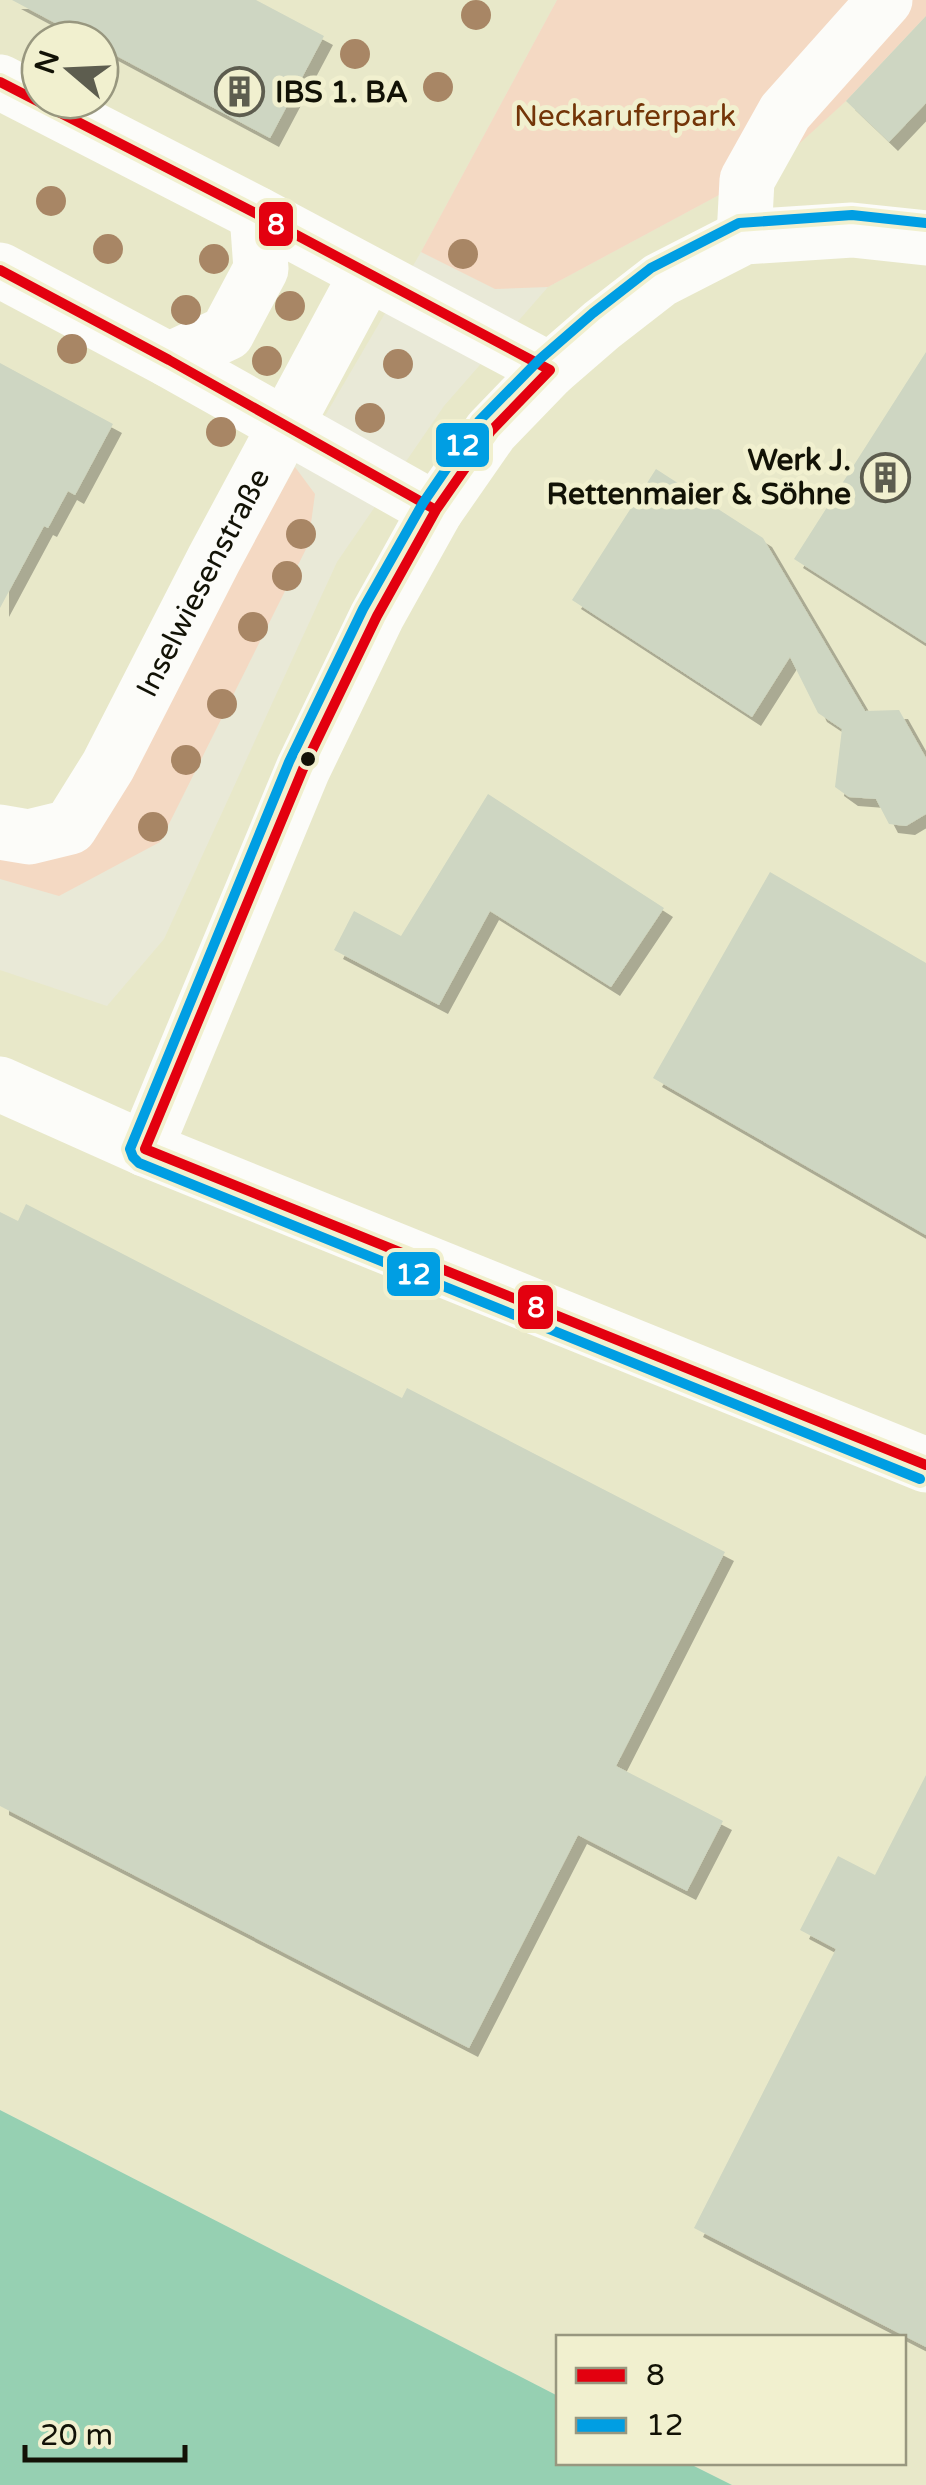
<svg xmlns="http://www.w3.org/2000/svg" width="926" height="2485" viewBox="0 0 926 2485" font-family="'Varela Round',sans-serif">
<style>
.built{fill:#e8e8c9;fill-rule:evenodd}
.green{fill:#f4d9c3}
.water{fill:#96d0b2}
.building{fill:#ced6c2;filter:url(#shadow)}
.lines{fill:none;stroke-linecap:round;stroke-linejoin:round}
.minor{stroke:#fcfcf9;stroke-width:55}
.major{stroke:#fcfcf9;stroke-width:55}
.bus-1-casing{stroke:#f1f0cf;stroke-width:18}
.bus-2-casing{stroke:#f1f0cf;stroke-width:18}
.bus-1{stroke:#e3000f;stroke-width:10}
.bus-2{stroke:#009ee3;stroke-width:10}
.tree{fill:#a88665}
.bus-dot{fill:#121206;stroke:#f1f0cf;stroke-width:4}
.labels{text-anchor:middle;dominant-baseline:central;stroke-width:10;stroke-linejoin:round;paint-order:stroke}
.poi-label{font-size:30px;font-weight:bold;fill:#121206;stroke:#f1f0cf;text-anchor:start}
.park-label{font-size:30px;fill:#733508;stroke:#f1f0cf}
.street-label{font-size:30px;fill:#121206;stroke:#f1f0cf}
.line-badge{stroke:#f1f0cf;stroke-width:4}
.badge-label{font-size:28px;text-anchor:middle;font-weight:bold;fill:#fff}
</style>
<defs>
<filter id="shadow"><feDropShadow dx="9" dy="9" stdDeviation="0" flood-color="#0004"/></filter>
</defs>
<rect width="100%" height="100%" fill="#e9e9d7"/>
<path class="built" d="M0 0H557L421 252 295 467 87 840 0 846ZM40 40H100V100H40Z
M926 16V2485H732L688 2463 904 2462V2338H558V2396L0 2110V970L107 1006 164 939 337 562 444 406 548 287 747 180 846 101Z"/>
<path class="green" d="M557 0H926V16L846 101 766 174 747 180 548 287 495 289 421 252Z
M295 467 315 494 308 545 160 842 59 896 0 879V846L87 840Z"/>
<path class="water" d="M0 2110 558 2396V2462L688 2463 732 2485H0Z"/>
<path class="building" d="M12 0H256L324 36 270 138 100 47V40H87Z
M926 16V103L889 142 846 101Z
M926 352V643L794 559Z
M0 363 113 424 75 495 68 491 48 528 44 526 0 608Z
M656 469 763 538 865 711 899 710 926 758V814L906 826 889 824 876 799 849 797 835 787 842 729 818 713 790 657 752 717 572 600Z
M488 794 664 908 611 987 490 911 439 1005 334 950 354 911 401 936Z
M770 872 926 963V1235L653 1078Z
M26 1204 402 1398 407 1388 725 1552 616 1766 723 1821 687 1891 578 1835 469 2048 0 1806V1212L18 1221Z
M926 1775V2347L694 2228 836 1949 800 1930 838 1856 875 1875Z"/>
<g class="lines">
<g class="minor">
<path d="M0 82 257 214 550 370"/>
<path d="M744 237 747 180 785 112 885 0"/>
<path d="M0 270 169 360 436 510"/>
<path d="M169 360 227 333 261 269 257 214"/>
<path id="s1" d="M0 832 29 837 70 827 108 766 214 559 367 274"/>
<path d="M145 1149 303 769 377 616 436 510 491 431 550 370 602 325 660 280 744 237 852 230 926 238"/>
</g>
<path class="major" d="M0 1084 145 1149 926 1465"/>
<defs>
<path id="bus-1" d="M0 82 257 214 550 370
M0 270 169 360 436 510
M145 1149 303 769 377 616 436 510 491 431 550 370
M145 1149 926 1465"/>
<path id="bus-2" d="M920 1479 139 1163 133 1157 130 1149 289 762 363 609 423 503 479 421 540 359 593 313 651 268 739 223 852 215 926 223"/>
</defs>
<use href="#bus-1" class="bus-1-casing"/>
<use href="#bus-2" class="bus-2-casing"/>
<use href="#bus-1" class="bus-1"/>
<use href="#bus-2" class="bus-2"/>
</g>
<g class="tree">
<circle cx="476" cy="15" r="15"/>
<circle cx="355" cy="54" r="15"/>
<circle cx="438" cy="87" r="15"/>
<circle cx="51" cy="201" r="15"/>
<circle cx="108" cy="249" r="15"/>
<circle cx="463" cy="254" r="15"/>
<circle cx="214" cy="259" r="15"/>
<circle cx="290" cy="306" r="15"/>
<circle cx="186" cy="310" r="15"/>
<circle cx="72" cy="349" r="15"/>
<circle cx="267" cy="361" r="15"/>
<circle cx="398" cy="364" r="15"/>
<circle cx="370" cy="418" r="15"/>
<circle cx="221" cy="432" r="15"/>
<circle cx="301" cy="534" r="15"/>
<circle cx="287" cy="576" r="15"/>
<circle cx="253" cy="627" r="15"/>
<circle cx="222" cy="704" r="15"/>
<circle cx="186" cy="760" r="15"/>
<circle cx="153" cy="827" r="15"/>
</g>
<defs>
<symbol id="building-ring" viewBox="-11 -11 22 22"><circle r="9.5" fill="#f1f0cf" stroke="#5d5d4f" stroke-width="1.5"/><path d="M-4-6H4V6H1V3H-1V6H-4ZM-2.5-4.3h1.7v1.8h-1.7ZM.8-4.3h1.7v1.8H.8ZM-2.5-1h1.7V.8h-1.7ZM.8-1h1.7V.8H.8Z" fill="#5d5d4f"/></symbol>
</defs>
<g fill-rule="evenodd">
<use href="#building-ring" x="212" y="64" width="55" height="55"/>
<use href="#building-ring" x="858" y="450" width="55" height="55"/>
</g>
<circle class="bus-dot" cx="308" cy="759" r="9"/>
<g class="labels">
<g class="poi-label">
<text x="275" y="92">IBS 1. BA</text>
<text x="851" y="460" text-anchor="end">Werk J.<tspan x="851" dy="34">Rettenmaier &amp; Söhne</tspan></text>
</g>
<g class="park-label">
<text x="625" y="116">Neckaruferpark</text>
</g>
<g class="street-label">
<text stroke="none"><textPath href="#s1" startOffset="350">Inselwiesenstraße</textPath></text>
</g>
</g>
<g class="line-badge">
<rect x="257" y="200" width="38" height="48" rx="10" fill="#e3000f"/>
<rect x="434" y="421" width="57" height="48" rx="10" fill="#009ee3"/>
<rect x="385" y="1250" width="57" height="48" rx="10" fill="#009ee3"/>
<rect x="516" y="1283" width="39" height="48" rx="10" fill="#e3000f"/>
</g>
<g class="badge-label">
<text x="276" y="234">8</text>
<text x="462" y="455">12</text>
<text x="413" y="1284">12</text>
<text x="536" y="1317">8</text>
</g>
<rect x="556" y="2335" width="350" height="130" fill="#f1f0cf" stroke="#98977f" stroke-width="2.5"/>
<rect x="576" y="2368" width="50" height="15" fill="#e3000f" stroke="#98977f" stroke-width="2.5"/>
<text x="646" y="2385" font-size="30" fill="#121206">8</text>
<rect x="576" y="2418" width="50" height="15" fill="#009ee3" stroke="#98977f" stroke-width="2.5"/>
<text x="646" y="2435" font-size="30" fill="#121206">12</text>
<g transform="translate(70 70) rotate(289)"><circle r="48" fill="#f1f0cf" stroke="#98977f" stroke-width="2.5"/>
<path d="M0-8L18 38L0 25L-18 38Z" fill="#5d5d4f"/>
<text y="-15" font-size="28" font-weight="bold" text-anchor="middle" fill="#121206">N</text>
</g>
<path d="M25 2445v15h160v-15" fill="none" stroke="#121206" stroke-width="5"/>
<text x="40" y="2445" font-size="30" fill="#121206" stroke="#f1f0cf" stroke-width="8" paint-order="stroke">20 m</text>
</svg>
